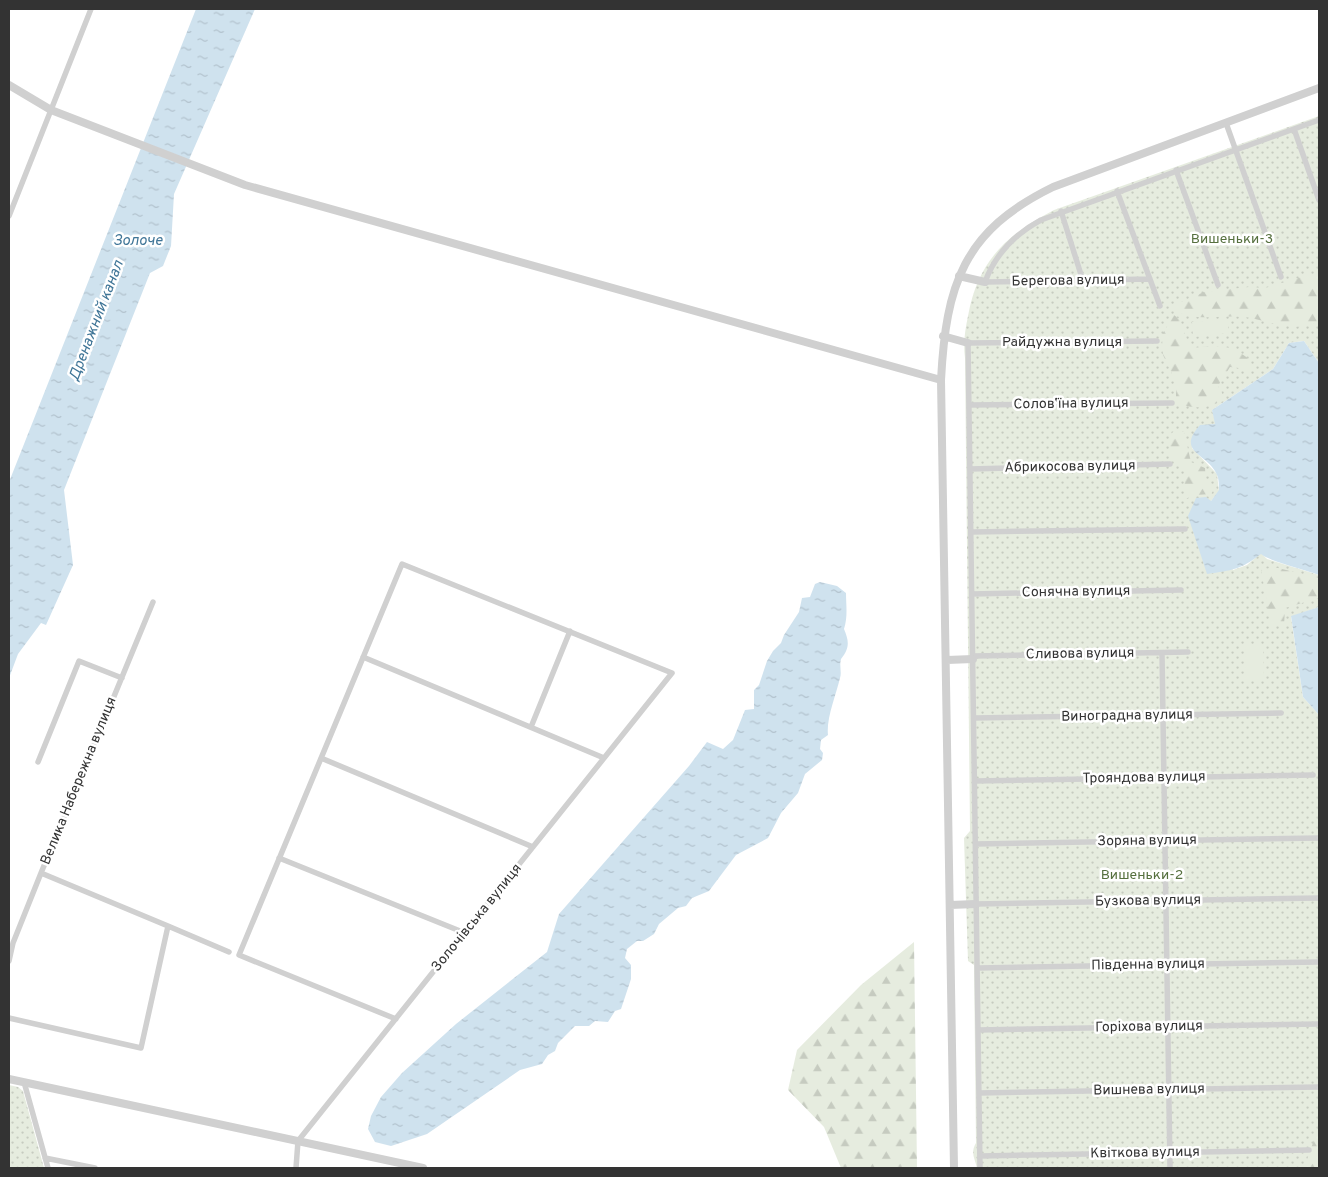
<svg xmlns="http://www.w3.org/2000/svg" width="1328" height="1177" viewBox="0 0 1328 1177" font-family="Overpass,sans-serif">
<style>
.green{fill:url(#green-dots)}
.forest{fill:url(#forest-firs)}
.pitch{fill:#e6ecdf}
.water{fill:url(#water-ripples)}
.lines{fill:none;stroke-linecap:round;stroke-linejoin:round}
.minor{stroke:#d0d0d0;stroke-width:5.5}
.tertiary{stroke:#d0d0d0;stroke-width:8}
.labels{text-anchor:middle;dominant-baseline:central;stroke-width:5;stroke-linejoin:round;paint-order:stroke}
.park-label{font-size:14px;fill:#56703f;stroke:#fff}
.street-label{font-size:14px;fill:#333;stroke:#fff}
.water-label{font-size:15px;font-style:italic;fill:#3f7597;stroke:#fff}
</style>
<defs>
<pattern id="green-dots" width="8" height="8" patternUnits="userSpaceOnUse" patternTransform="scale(1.25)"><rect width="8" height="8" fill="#e6ecdf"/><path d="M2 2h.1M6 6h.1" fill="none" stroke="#c6cbc0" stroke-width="1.8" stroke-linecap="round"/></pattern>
<pattern id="forest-firs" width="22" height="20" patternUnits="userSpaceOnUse" patternTransform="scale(1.25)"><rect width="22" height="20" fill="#e6ecdf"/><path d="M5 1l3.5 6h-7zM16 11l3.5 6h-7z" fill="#c6cbc0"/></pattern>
<pattern id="water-ripples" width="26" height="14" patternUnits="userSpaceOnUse" patternTransform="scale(1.25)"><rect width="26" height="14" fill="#cfe2ee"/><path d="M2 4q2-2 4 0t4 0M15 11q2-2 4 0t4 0" fill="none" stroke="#b2c2cd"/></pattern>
</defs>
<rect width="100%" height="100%" fill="#fff"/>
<path class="green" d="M1319 116V363L1304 341 1289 343 1273 369 1212 410 1216 424 1209 425 1192 448 1217 474 1219 491 1211 501 1233 570 1247 565 1261 553 1267 559 1319 575V607L1291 617 1303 697 1319 715V1168H977C975 1159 970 1153 976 1143L974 965 968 961 964 838 970 831 965 358C963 343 965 331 968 316 978 261 1006 235 1054 210Z
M9 1085 18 1087 23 1091 44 1168H9Z"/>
<path class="forest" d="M1305 276H1319V321C1315 323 1309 326 1305 326 1286 328 1268 322 1251 318 1226 313 1198 323 1175 311L1174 305 1204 292 1249 287 1265 288Z
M1174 315 1180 320 1190 348C1217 346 1230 342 1251 361V375L1239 368 1230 367 1218 386 1222 393V401C1205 409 1194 409 1176 403V382L1163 355 1162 346 1163 333Z
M1176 429 1184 432 1191 462 1205 468 1206 484 1216 486 1211 494 1195 495 1185 499 1184 465 1169 459 1170 435Z
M1278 568 1319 578V598L1285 608 1284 626 1271 625 1261 569Z
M914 942 917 1168H841L824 1127 788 1090 797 1050 861 985Z
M1319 1126V1168H1304Z"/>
<path class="pitch" d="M1227 319 1229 333 1193 337 1192 322Z
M1245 644H1263L1264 680H1246Z"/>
<path class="water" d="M196 9H255L174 194 171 246 163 266 150 273 64 490 73 565 46 625 41 623 18 654 9 678V482Z
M1304 341 1319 363V575C1304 569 1271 562 1261 554 1240 570 1233 570 1207 574L1188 516 1196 498 1206 497 1211 501 1219 490C1219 486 1219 479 1217 475 1208 453 1175 453 1200 425L1215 424 1212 410 1273 369 1289 343Z
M820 582 837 586 846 593C846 606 848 616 844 629 849 641 850 648 841 659 839 666 842 672 840 678 836 695 826 719 828 735L821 740 820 749 823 753 822 760 805 774 798 793 781 813 768 838 736 855 709 891 692 898 686 906 678 908 659 924 654 934 643 941H637L627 949 625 958 631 965V979L621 1009 615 1011 608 1022 595 1021 589 1026H575L558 1043 555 1051 548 1055 542 1064 520 1070 427 1134 391 1146 375 1142 368 1129 371 1116 381 1097 402 1073 456 1024 547 952 559 914 689 766 707 742 723 749 733 740 745 710 754 709V690L759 685 767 661 773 651 781 643 784 635 799 612 802 598 810 597 815 584Z
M1319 607V715L1303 697 1291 616Z"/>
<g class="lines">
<path class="minor" d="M1226 123 1281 277
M1294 129 1319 200
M1176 170 1218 285
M1117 191 1160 306
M1061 211 1083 281
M9 216 91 9
M1150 279 985 282C995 255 1015 234 1041 220L1319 120
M969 405 1172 403
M970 469 1170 464
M971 532 1185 529
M972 594 1181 590
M1162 653 1170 1168
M973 656 1188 652
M363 657 604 758
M974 718 1281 713
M531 727 570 631
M321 758 533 847
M38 762 79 661 122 678
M975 781 1313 775
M976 844 1319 838
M279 858 465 933
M976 904 1319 898
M168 926 229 952
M9 961 13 943 41 873 153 602
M978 968 1319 962
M9 1018 141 1048 168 926 41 873
M978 1030 1319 1024
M24 1082 48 1168
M979 1093 1319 1087
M980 1156 1309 1150
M45 1158 95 1168
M296 1168 298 1141 672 673 402 564 239 955 396 1019
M980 1168 968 343 1157 341"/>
<path class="tertiary" d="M9 85 51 110 245 185 941 380
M959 276 985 282
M943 336 968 343
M947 660 973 659
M950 905 976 904
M9 1079 423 1168
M954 1168 941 380C946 285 963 231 1053 187L1319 88"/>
</g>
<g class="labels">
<g class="park-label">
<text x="1232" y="239">Вишеньки-3</text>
<text x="1142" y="875">Вишеньки-2</text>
</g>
<g class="street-label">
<text transform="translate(1068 281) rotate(-1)">Берегова вулиця</text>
<text x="1062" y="342">Райдужна вулиця</text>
<text transform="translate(1071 404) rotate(-1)">Соловʼїна вулиця</text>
<text transform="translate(1070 467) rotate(-1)">Абрикосова вулиця</text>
<text transform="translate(1076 592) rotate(-1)">Сонячна вулиця</text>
<text transform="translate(1080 654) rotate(-1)">Сливова вулиця</text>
<text transform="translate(1127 716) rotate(-1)">Виноградна вулиця</text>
<text transform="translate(1144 778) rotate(-1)">Трояндова вулиця</text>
<text transform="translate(79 781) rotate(-68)">Велика Набережна вулиця</text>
<text transform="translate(1147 841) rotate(-1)">Зоряна вулиця</text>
<text transform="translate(1148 901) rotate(-1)">Бузкова вулиця</text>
<text transform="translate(477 918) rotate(-51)">Золочівська вулиця</text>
<text transform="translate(1148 965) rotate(-1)">Південна вулиця</text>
<text transform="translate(1149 1027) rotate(-1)">Горіхова вулиця</text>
<text transform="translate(1149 1090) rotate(-1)">Вишнева вулиця</text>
<text transform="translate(1145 1153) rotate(-1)">Квіткова вулиця</text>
</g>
<g class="water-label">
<text x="138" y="241">Золоче</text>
<text transform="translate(97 321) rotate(-69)">Дренажний канал</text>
</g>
</g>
<rect width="1328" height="1177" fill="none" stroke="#333333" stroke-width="20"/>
</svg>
